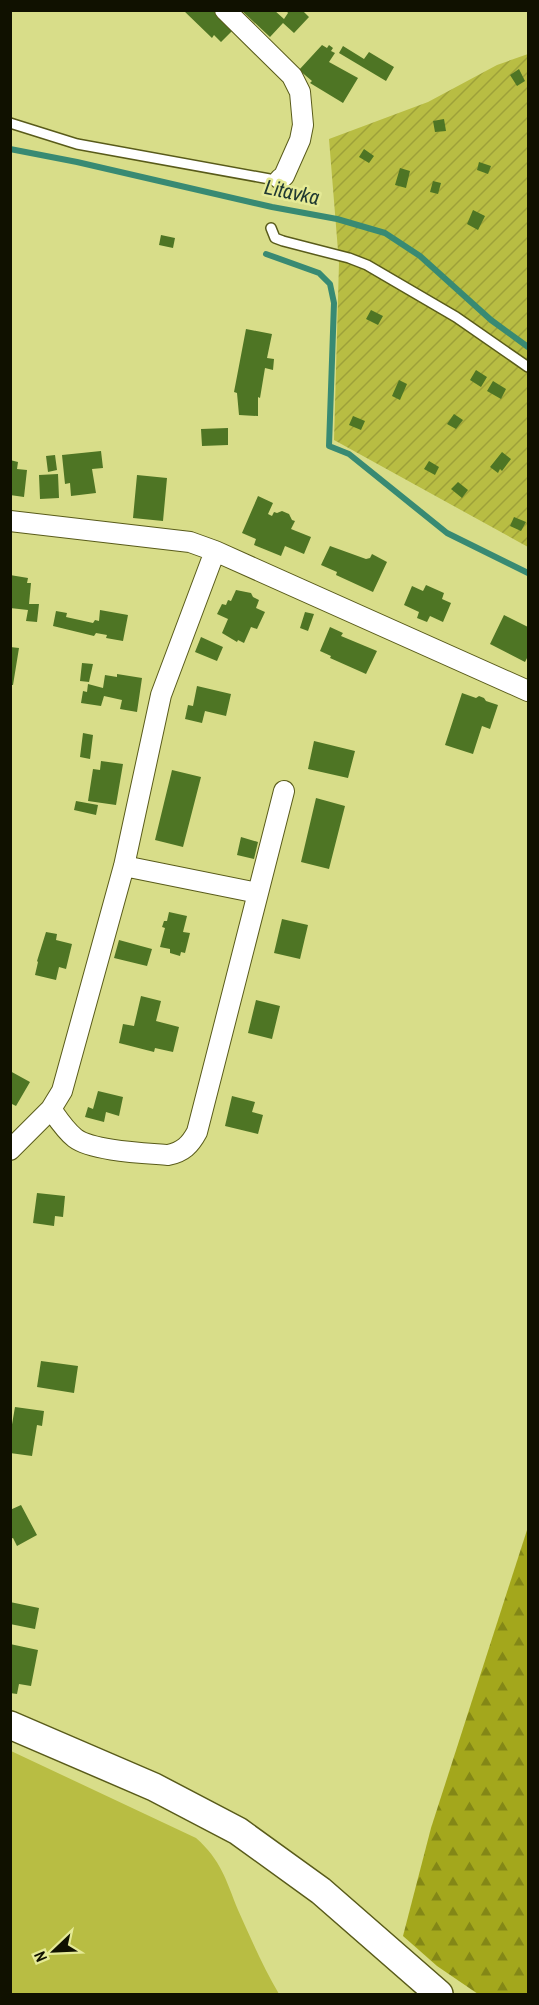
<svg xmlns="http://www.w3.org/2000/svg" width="539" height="2005" viewBox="0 0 539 2005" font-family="'Archivo Narrow',sans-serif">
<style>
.grass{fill:#b8bd43}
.forest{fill:url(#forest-firs)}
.garden{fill:url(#garden-furrows)}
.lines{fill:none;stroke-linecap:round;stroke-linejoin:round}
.stream{stroke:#388a73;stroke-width:6}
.building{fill:#4e7524}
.lane-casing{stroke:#595b1a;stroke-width:12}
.street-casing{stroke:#595b1a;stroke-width:22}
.secondary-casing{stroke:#595b1a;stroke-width:30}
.lane{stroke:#fff;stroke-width:9}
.street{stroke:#fff;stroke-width:20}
.secondary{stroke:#fff;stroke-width:27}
.labels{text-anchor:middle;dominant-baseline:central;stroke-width:5;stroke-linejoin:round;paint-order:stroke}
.water-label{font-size:21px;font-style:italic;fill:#213a32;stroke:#e5ea96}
</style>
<defs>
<pattern id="forest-firs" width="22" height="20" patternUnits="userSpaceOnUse" patternTransform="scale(1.5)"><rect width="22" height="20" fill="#a3a71c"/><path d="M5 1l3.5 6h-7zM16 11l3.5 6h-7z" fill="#838716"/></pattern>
<pattern id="garden-furrows" width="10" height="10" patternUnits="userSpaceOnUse" patternTransform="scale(1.5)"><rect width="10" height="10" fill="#b8bd43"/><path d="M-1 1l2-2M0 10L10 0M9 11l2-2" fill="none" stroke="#9da139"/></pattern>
</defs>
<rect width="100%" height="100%" fill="#d8dd89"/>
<path class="grass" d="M11 1751 196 1838C221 1860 226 1880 238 1910 251 1939 263 1967 279 1994H11Z"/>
<path class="forest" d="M528 1527V1994H478L437 1966 403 1936 431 1828Z"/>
<path class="garden" d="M528 54V547L334 440 339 263 329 139 428 102 497 65Z"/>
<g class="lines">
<path class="stream" d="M10 149 77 162 272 207 337 219 385 233 420 256 491 320 528 347
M266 254 319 273 330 284 334 303 329 446 349 454 447 533 528 573"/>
</g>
<path class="building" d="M183 10H216L236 27 221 42 214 35 212 38Z
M241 10H274L284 19 288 13 286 10H302L309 17 294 33 283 23 270 37Z
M322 45 327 48 329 45 333 48 331 51 335 53 329 62 358 78 343 103 310 83 312 81 299 70Z
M343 46 364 59 369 52 394 67 386 81 339 53Z
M519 69 525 81 517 86 510 75Z
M444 119 446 131 435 132 433 121Z
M364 149 374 156 369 163 359 157Z
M479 162 491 166 488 174 477 170Z
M400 168 410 171 406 188 395 185Z
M433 181 441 183 438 194 430 192Z
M473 210 485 216 478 230 467 224Z
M161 235 175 238 173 248 159 245Z
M371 310 383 316 378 325 366 319Z
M246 329 272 334 267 358 274 359 273 370 265 368 260 398 258 397V416L239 415 237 393 234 392Z
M476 370 487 377 481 387 470 380Z
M399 380 407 384 400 400 392 396Z
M493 381 506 389 501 399 487 391Z
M454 414 463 420 456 429 447 424Z
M353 416 365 421 361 430 349 425Z
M228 428V445L202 446 201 429Z
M101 451 103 468 92 469 96 493 71 496 70 483 65 484 62 455Z
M502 452 511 459 502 471 500 469 498 473 490 467Z
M55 455 57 470 48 472 46 456Z
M10 460 18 462 17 469 27 470 24 497 10 495Z
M429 461 439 467 435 475 424 469Z
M58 474 59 498 40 499 39 475Z
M137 475 167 478 163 521 133 518Z
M458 482 468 490 462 498 451 489Z
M258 496 273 503 268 514 272 516 274 512 277 513 282 511 289 514 292 520 295 521 291 529 311 537 304 554 285 546 281 556 254 545 256 539 242 533Z
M514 517 526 522 521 531 510 526Z
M330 546 366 559 370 558 372 554 387 562 373 592 336 575 337 572 321 565Z
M10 575 28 578 27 583H31L29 604H39L37 622 26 621 28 610 10 608Z
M426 585 444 593 442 599 451 603 443 622 430 616 427 622 417 618 419 612 404 605 412 586 423 591Z
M236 590 251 593 253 597 259 600 256 608 265 612 257 629 251 627 244 643 238 640 237 642 222 633 228 619 217 614 222 604 226 605 228 600 231 601Z
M100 610 128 615 123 641 106 638 107 635 96 633 94 636 53 626 56 611 67 613 66 617 93 623 95 620 99 621Z
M305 612 314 614 308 631 300 628Z
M504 615 528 627V656L525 662 490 644Z
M330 627 343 633 341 636 377 651 366 674 330 658 331 656 320 651Z
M201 637 223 647 217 661 195 652Z
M10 647 19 648 13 685H10Z
M82 663 93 664 89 682 80 681Z
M117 674 142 678 137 712 120 709 122 700 104 696 101 706 81 703 83 691 87 692 88 684 103 688 105 675 117 677Z
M197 686 231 694 226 716 205 711 202 723 185 719 188 705 193 706Z
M462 693 476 698 479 696 484 698 486 701 498 705 490 729 482 726 473 754 445 745Z
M83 733 93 735 90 759 80 757Z
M314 741 355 751 348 778 308 769Z
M101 761 123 764 116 805 88 801 93 769 100 770Z
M172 770 201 777 183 847 155 840Z
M316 798 345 806 329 869 301 862Z
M76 801 98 805 96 815 74 810Z
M241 837 258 842 254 859 237 855Z
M169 912 187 916 183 932 190 933 185 953 181 952 180 956 170 953V949L160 947 165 928 162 927 164 921H167Z
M282 919 308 925 300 959 274 953Z
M46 932 57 934 56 940 72 944 66 969 59 967 56 980 35 975 38 962 37 961Z
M119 940 152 949 147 966 114 958Z
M141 996 161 1001 156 1021 179 1027 173 1052 155 1048 154 1052 119 1043 123 1024 134 1026Z
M256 1000 280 1006 272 1039 248 1033Z
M10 1071 30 1082 16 1106 10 1103Z
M98 1091 123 1097 119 1116 106 1112 104 1122 85 1117 88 1107 93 1109Z
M232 1096 255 1102 252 1112 263 1115 258 1134 225 1126Z
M37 1193 65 1196 63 1217 55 1216 54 1226 33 1223Z
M41 1361 78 1366 74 1393 37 1387Z
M15 1407 44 1411 42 1426 37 1425 32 1456 10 1453V1436Z
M21 1505 37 1535 17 1546 13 1538 10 1539V1510Z
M10 1602 39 1608 35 1629 10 1624Z
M10 1644 38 1650 31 1686 19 1684 17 1694 10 1693Z"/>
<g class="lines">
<defs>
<path id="lane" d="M10 123 77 144 275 180 280 179
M271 228 275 238 283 241 349 258 367 265 456 317 528 367"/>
<path id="street" d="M225 10 292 76 300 92 303 125 300 140 284 176 280 179
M10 521 190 542 215 551 528 691
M258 893 284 791
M51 1109C58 1119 65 1130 75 1138 92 1151 145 1153 168 1155 183 1152 190 1145 197 1132L258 893 124 866
M10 1150 51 1109 62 1091 124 866 161 695 215 551"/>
<path id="secondary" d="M10 1725 154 1787 238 1831 321 1891 439 1994"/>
</defs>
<use href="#lane" class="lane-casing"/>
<use href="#street" class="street-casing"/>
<use href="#secondary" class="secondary-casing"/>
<use href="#lane" class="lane"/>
<use href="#street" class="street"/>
<use href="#secondary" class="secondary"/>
</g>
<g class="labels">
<g class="water-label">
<text transform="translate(292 192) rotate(12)">Litavka</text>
</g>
</g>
<rect width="539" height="2005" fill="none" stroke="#101100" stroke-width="24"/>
<g transform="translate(54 1951) rotate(247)" stroke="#e5ea96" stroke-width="4.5" paint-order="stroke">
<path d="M0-4.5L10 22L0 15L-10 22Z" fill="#101100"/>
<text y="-9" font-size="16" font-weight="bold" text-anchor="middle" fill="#101100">N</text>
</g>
</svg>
